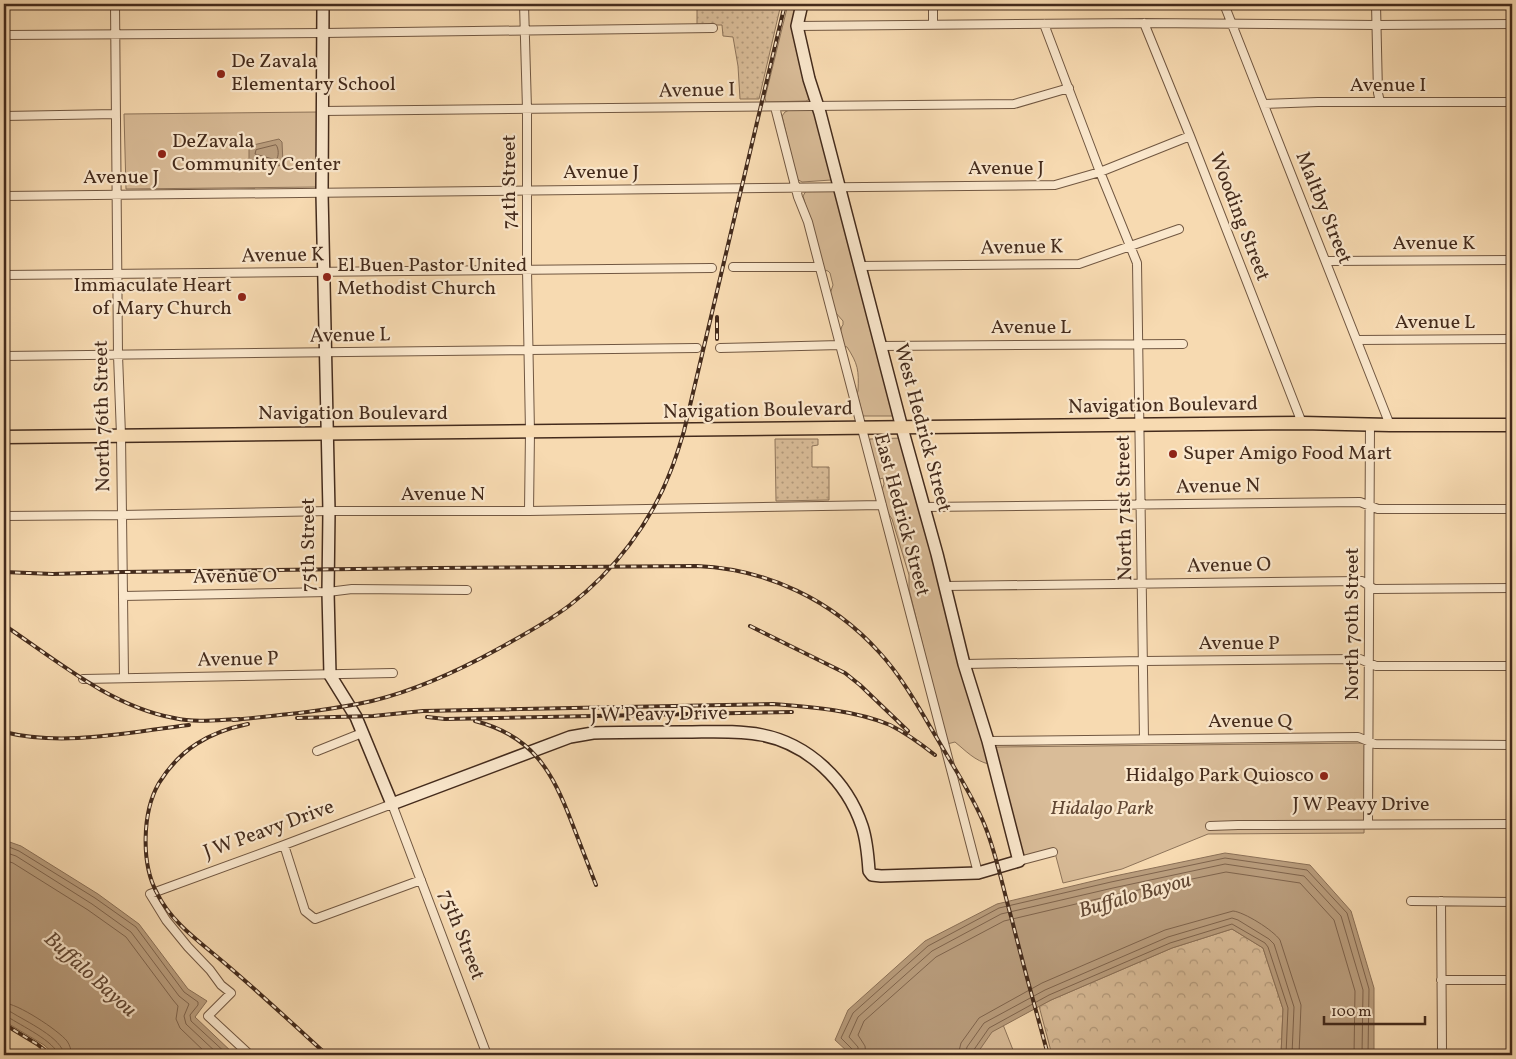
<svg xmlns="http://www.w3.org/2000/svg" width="1516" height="1059" viewBox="0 0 1516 1059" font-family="Vollkorn,serif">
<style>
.grass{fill:url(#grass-dots);stroke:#8e745a}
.forest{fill:url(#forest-crowns);stroke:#8e745a}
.park{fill:#d9bc98;stroke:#8e745a}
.water{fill:#ba9e7e;stroke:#8b7057}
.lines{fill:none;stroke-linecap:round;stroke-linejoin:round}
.shore{stroke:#7f644d;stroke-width:1}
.street-casing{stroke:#715741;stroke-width:10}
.secondary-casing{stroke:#442b1c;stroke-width:14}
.primary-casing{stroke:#442b1c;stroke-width:15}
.street{stroke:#fae7cc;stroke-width:8}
.secondary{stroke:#fae7cc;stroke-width:11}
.primary{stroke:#f7dab1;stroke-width:12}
.rail-casing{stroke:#442b1c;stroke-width:4}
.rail{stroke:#fae7cc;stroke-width:2;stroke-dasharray:5.5;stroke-linecap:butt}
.poi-dot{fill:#8f2418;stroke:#fae7cc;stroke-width:2}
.labels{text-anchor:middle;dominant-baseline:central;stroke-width:4.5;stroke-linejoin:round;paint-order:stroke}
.poi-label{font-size:20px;fill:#442b1c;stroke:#fae7cc;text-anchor:start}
.street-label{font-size:20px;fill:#442b1c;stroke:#fae7cc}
.park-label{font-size:20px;font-style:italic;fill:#624835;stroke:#fae7cc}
.water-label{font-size:21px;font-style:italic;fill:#624834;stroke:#fae7cc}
</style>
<defs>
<pattern id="grass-dots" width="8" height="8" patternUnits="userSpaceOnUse" patternTransform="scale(1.25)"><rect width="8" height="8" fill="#d9bc98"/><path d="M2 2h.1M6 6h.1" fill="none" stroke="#b2997b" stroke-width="1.8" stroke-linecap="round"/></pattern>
<pattern id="forest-crowns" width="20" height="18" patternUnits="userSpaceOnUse" patternTransform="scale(1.25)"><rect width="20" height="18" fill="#d9bc98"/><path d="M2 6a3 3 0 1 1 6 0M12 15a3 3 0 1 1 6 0" fill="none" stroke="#b2997b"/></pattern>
</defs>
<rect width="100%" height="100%" fill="#f7dab1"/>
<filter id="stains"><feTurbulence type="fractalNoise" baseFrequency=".004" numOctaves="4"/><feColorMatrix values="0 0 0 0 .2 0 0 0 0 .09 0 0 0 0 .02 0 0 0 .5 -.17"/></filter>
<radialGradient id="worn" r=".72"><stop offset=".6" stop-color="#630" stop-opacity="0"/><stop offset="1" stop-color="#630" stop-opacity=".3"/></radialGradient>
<path class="grass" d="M697 4H781L759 99H740L738 66 733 37 723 36 722 25H697Z
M775 439H818V445L812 446V467H829V500L776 501Z"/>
<path class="forest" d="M1232 929 1263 948 1283 1009 1281 1055H1052L1039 1006 1051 1000 1172 948Z"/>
<path class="park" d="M788 4H800L812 98 806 101 766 102 765 98Z
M789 110H811L815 112 832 179 831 180 802 182 797 179 782 116 785 112Z
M318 112 319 187 126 189 124 114Z
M830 190 835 191 894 416H863L857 393 858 391C859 370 858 364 847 347L844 346 840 333 842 326 843 325V321L835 312 830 294 833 285 830 273 828 271 824 270 803 196 806 191Z
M901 438 989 764C975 761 966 751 955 742L947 744 909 589V575L892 519C886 511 879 494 884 484L883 478 880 479 869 443 870 439Z
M1366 743 1364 833 1208 834 1122 869 1063 883 1054 849 1021 857 993 752 997 747Z
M1000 1017 1015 1055H971Z"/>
<path class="water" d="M279 139 282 142 283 163 279 166 249 159V146Z
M4 840 21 846 98 894 139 924 188 989 207 1001 195 1017 235 1055H55L44 1045 4 1021Z
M1225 853 1310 865 1351 911 1374 988V1051L1372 1055H1281L1283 1009 1263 948 1232 929 1172 948 1051 1000 992 1032 976 1055H845L848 1052 835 1040 848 1010 925 941 997 904 1110 877Z"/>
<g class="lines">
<path class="shore" d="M276 145C279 148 279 157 276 160L255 154 256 150Z
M4 845 19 851 95 898 136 927 184 992 198 1002V1005L190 1015 191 1021 228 1055
M4 852 16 856 92 904 131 932 179 996 189 1004 184 1016 186 1024 219 1055
M4 860 13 863 88 910 126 937 173 1000 178 1006 176 1019 180 1028 208 1055
M4 1003C17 1003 58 1030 67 1041 70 1045 71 1050 72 1055
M4 1010 11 1012C25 1021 63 1038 64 1055
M4 1017H8C20 1025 56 1042 58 1055
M852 1055V1049L841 1038 853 1013 928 946 999 908 1111 882 1225 858 1307 870 1347 913 1369 989 1368 1055
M858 1055V1047L849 1037 858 1017 932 951 1001 914 1113 888 1225 864 1304 876 1341 916 1363 990 1362 1055
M866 1055 865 1046 858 1035 864 1021 936 957 1004 921 1114 895 1226 872 1300 883 1334 920 1355 991 1354 1055
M958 1055 961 1043 979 1018 1042 983 1165 930 1233 911C1244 912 1273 930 1280 940L1301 1005 1299 1055
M965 1055 967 1047 984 1023 1045 990 1168 937 1232 918 1238 920 1269 939 1274 944 1294 1007 1292 1055
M972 1055 973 1051 989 1028 1049 995 1170 943 1232 924 1265 943 1268 947 1288 1008 1286 1055"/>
<defs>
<path id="street" d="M115 4 118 355 121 435 124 677
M524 4 527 109V270L530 432 529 511
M933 4V24
M1224 4 1390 425
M1376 4 1378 93 1380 102
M1144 23 1190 136 1302 423
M1044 24 1100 172 1137 263 1144 739
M797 26 1144 23 1377 25 1512 24
M4 35 323 33 713 28
M1264 104 1318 102H1512
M775 107 798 197 808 222 978 873
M322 111 1014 104 1069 88
M4 116 116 114
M4 196 1055 185 1100 172 1190 136
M1326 261 1512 260
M860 266 1079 264 1179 229
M733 267H819
M4 275 712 268
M1357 340 1512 339
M880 346 1183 344
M720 348 840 345
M4 356 697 348
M924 507 1360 502 1378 509H1512
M4 516 121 515 329 511H529L882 505
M945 586 1362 581 1374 589 1512 588
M123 596 328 592 352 589 467 590
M964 664 1144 661 1360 659 1376 666H1512
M83 679 393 673
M988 741 1358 737 1375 744 1512 745
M317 751 362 733
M1368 824 1370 424
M1210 826 1238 825 1512 824
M284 845 305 911 315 919 421 880
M1019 861 1053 852
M1411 901 1512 902
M1441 901 1442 1050 1446 1055
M1441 980H1512
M250 1055 208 1016 231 993 221 985 210 970 188 947 166 920 150 894 284 845 392 804 487 1055"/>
<path id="secondary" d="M323 4 322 193 329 511 328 592 330 675 356 717 392 804 570 737 593 733C624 732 654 732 685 732 710 732 737 730 762 735 808 744 847 781 862 826 867 841 868 856 869 871L872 875 881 876 978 873 1019 861 988 741 964 664 937 554 902 428 820 113 809 79 797 26 802 4"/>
<path id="primary" d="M4 437 1302 423 1390 425H1512"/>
</defs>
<use href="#street" class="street-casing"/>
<use href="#secondary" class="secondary-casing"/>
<use href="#primary" class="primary-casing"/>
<use href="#street" class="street"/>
<use href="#secondary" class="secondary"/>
<use href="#primary" class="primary"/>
<defs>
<path id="rail" d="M717 339V317
M4 572 53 574 122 572 434 568 697 566C767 569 832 600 879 652 903 678 920 710 938 740 954 768 973 796 985 826 997 856 1003 889 1012 920 1023 965 1036 1010 1048 1055
M4 625C56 660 110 706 174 718 196 723 217 720 239 719
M750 626 845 673 860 685 908 731
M427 717 445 719 792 712
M297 718 373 716 423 711 773 704C811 707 854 710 890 725 906 733 921 744 935 755
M233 720C279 715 327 711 372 701 417 690 458 671 498 649 523 635 548 622 570 605 614 571 651 523 671 470 676 458 680 444 684 431L785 4
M475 721C533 736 552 771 572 823 580 844 588 864 596 885
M248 724C209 732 180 749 159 783 142 812 141 864 157 893 172 924 203 944 228 966 262 995 294 1025 327 1055
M4 732C64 747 129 732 189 725
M4 1024 37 1044 51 1055"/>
</defs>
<use href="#rail" class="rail-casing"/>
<use href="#rail" class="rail"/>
</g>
<g class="poi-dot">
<circle cx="221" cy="74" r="5"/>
<circle cx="162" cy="154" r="5"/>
<circle cx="327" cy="277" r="5"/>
<circle cx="242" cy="297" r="5"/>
<circle cx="1173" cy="454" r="5"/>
<circle cx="1324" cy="776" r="5"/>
</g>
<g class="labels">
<g class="poi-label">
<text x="231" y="62">De Zavala<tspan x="231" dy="23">Elementary School</tspan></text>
<text x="172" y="142">DeZavala<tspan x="172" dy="23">Community Center</tspan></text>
<text x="337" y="266">El Buen Pastor United<tspan x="337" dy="23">Methodist Church</tspan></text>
<text x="232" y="286" text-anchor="end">Immaculate Heart<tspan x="232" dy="23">of Mary Church</tspan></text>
<text x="1183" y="454">Super Amigo Food Mart</text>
<text x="1314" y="776" text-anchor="end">Hidalgo Park Quiosco</text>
</g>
<g class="street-label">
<text x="1388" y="86">Avenue I</text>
<text transform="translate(697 91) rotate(-1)">Avenue I</text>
<text x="1006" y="169">Avenue J</text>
<text x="601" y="173">Avenue J</text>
<text x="121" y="178">Avenue J</text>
<text transform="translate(510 182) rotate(-90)">74th Street</text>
<text transform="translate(1323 208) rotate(68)">Maltby Street</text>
<text transform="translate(1239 217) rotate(69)">Wooding Street</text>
<text x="1434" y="244">Avenue K</text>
<text transform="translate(1022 248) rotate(-1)">Avenue K</text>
<text transform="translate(283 256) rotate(-1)">Avenue K</text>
<text x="1435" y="323">Avenue L</text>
<text x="1031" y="328">Avenue L</text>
<text transform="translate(350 336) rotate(-1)">Avenue L</text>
<text transform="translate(1163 406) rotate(-1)">Navigation Boulevard</text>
<text transform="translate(758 411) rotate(-1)">Navigation Boulevard</text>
<text x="353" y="414">Navigation Boulevard</text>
<text transform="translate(103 416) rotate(-91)">North 76th Street</text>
<text transform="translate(922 428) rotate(75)">West Hedrick Street</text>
<text transform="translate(1218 487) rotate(-1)">Avenue N</text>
<text x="443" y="495">Avenue N</text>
<text transform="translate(1125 508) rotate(-91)">North 71st Street</text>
<text transform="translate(901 515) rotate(75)">East Hedrick Street</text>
<text transform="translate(309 545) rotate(-90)">75th Street</text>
<text transform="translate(1229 566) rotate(-1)">Avenue O</text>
<text transform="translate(235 577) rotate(-1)">Avenue O</text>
<text transform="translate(1353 624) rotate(-90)">North 70th Street</text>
<text x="1239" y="644">Avenue P</text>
<text transform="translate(238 660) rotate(-1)">Avenue P</text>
<text transform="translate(659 715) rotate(-1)">J W Peavy Drive</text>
<text x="1250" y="722">Avenue Q</text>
<text x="1361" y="805">J W Peavy Drive</text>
<text transform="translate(269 830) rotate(-20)">J W Peavy Drive</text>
<text transform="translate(461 935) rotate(69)">75th Street</text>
</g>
<g class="park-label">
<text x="1102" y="809">Hidalgo Park</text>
</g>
<g class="water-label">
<text transform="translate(1135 896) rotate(-16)">Buffalo Bayou</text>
<text transform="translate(90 975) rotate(42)">Buffalo Bayou</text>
</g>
</g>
<rect width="1516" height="1059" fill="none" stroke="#f7dab1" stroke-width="20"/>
<rect x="5" y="5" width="1506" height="1049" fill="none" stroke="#442b1c" stroke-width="2.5"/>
<rect x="10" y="10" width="1496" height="1039" fill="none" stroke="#442b1c"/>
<path d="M1324 1016v8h101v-8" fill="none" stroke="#442b1c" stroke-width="2.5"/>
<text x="1331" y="1016" font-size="15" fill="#442b1c" stroke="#fae7cc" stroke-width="4" paint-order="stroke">100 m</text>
<rect width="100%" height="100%" filter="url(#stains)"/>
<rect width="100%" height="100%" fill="url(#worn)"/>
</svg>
